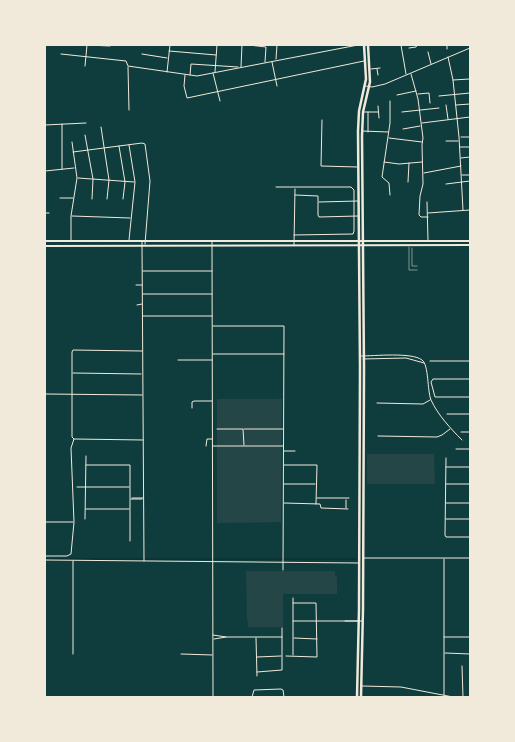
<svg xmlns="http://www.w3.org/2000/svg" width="515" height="742" viewBox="0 0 515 742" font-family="Helvetica,sans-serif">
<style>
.green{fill:#244646}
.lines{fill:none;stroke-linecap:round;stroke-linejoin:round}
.stream{stroke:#0a2a2b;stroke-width:1}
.service{stroke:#f1e9da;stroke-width:0.5}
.minor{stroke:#f1e9da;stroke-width:1}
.tertiary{stroke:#f1e9da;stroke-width:1}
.secondary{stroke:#f1e9da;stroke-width:2}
.primary{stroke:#f1e9da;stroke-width:2.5}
</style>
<rect width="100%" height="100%" fill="#0f3d3e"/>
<path class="green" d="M217 399H282L281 522 217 523Z
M367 454H434L435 484H367Z
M246 571H335V576L337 577V594H283V627H248V621L247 620Z"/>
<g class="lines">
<path class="stream" d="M45 559H357"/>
<path class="service" d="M409 247V270H417
M412 248V266H417"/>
<path class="minor" d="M87 45 110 46
M249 45 266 47 265 62
M401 45 406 74
M409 48 416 47 417 45
M447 49V45
M169 51 216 55
M428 52 431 64
M61 54 126 61 128 66 197 76 358 45
M142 54 167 58
M448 57 453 80 459 137 463 210
M276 59 277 45
M272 62 277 86
M85 66 87 45
M128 67 129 110
M241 67 242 45
M371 69 380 68
M377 69 378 75
M167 72 170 45
M215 72 217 45
M213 73 220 101
M411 74 418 99 423 138 422 145 423 184 420 196 419 215 421 217H428
M185 75 184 86 187 98 364 61
M190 75 191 64 238 67
M453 80 470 79
M418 94 429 93 430 103
M397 95 416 91
M439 96 470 93
M446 105 448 119
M456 105 470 104
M378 106 379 118
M364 112H378
M368 112V132
M402 112 439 108
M322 120 321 166 357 167
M422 123 470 117
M62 124V169
M45 125 86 123
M101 127 109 180 107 199
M403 129 420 126
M362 131 388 132
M85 135 93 179 92 199
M461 137H470
M389 138 422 142
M446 141H458
M119 146 125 182 123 199
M460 147H470
M73 152 142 143 145 144 150 181 145 244
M461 158 470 157
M384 162 399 164 422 162
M45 171 74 168
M424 173 461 166
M462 175H470
M78 178 134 182
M408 182 409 163
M446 184 470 181
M276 187H351L354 190V231L353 234 294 235
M295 195 318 196V215L319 217 358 216
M390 195 389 183 382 177 390 123V101
M60 198H73
M319 202 358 201
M427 202 428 240
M45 213H49
M428 213 470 210
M72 216 130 218
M71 240V216L77 178 72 142
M129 240 135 182 129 145
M142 242 144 561
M294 245 295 189
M143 271H212
M136 285H142
M143 294H212
M137 305 142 304
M143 316H212
M213 326H284L283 570
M213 354H284
M361 356C374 356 412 352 422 360 429 365 427 390 431 400 438 415 450 428 462 440
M363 359 406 358 424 363
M178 360H212
M430 361H470
M73 373 141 374
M470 379H433L431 382 435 397H470
M45 394 142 395
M377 403 423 404 430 400
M192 408V402L194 401H212
M447 414H470
M217 429H243L244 445
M244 429H283
M461 432H470
M378 436 437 437 442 435 450 429
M74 439 143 440
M206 446 207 439H212
M213 446H283
M456 449H470
M284 451H295
M446 458 445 535 446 537H470
M86 465H130V541
M284 465H317L316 504
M446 467H470
M284 484H315
M446 484H470
M77 487H129
M132 498H143
M317 498H349
M131 499H142
M284 503 320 504 321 508 348 509
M446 503H470
M346 508V500
M86 509H129
M85 519 86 456
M446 519H470
M45 522H73
M45 556H67L71 554 74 522 71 448 74 439 72 437V352L73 350 142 351
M45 560 359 563
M73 561V654
M293 598V655
M293 621H362
M345 621H358
M213 635 226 637
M444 637H470
M256 638 257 676
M294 638 317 639
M214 639 226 637H282
M445 653 470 654
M181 654 212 655
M286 656 317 657 316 603H293
M257 657 281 656
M462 666 463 697
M257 672 282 670V628
M362 686 401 687 453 697
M444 695V559
M252 697 254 690 281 689 283 690 284 697"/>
<path class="tertiary" d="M366 86 372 87 385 84 470 48
M212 242 213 697
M363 558H470"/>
<path class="secondary" d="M45 241H470
M45 246 470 245"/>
<path class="primary" d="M357 697 359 609 360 367 358 131 359 111 366 79 364 45
M361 697 363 609 364 367 362 136 363 112 370 82 368 45"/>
</g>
<rect width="515" height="742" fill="none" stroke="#f1e9da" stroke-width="92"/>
</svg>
